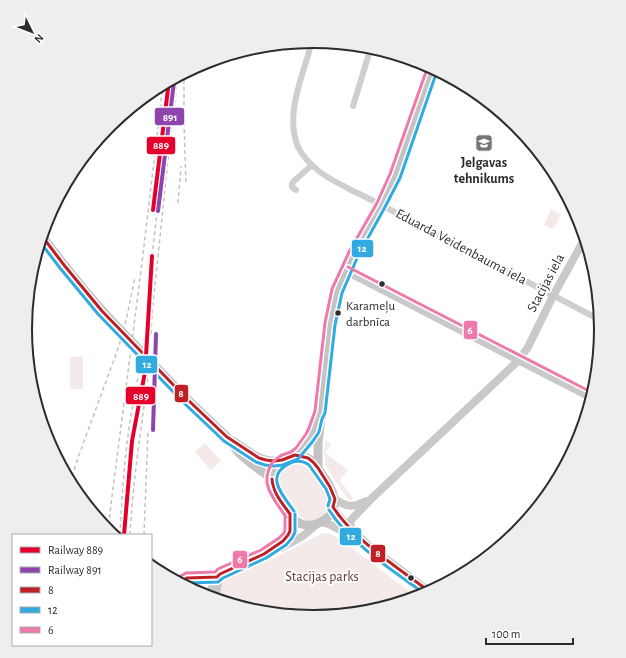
<svg xmlns="http://www.w3.org/2000/svg" width="626" height="658" viewBox="0 0 626 658" font-family="'Alegreya Sans',sans-serif">
<style>
.green{fill:#f4eaea}
.lines{fill:none;stroke-linecap:round;stroke-linejoin:round}
.street{stroke:#cfcfcf;stroke-width:6}
.secondary{stroke:#c9c9c9;stroke-width:8}
.primary{stroke:#c3c3c3;stroke-width:9}
.rail{stroke:#c2c2c2;stroke-width:1.5;stroke-dasharray:4 3;stroke-linecap:butt}
.primary-bridge{stroke:#c3c3c3;stroke-width:9}
.bus-1-casing{stroke:#fff;stroke-width:6}
.bus-2-casing{stroke:#fff;stroke-width:6}
.bus-3-casing{stroke:#fff;stroke-width:6}
.bus-1{stroke:#be2026;stroke-width:3}
.bus-2{stroke:#31aae1;stroke-width:3}
.bus-3{stroke:#ed7aaa;stroke-width:3}
.rail-1-casing{stroke:#fff;stroke-width:7}
.rail-2-casing{stroke:#fff;stroke-width:7}
.rail-1{stroke:#e4002b;stroke-width:4}
.rail-2{stroke:#8e44ad;stroke-width:4}
.bus-dot{fill:#2c2c2c;stroke:#fff;stroke-width:1.5}
.labels{text-anchor:middle;dominant-baseline:central;stroke-width:4;stroke-linejoin:round;paint-order:stroke}
.bus-label{font-size:13px;fill:#2c2c2c;stroke:#fff;text-anchor:start}
.poi-label{font-size:14px;font-weight:bold;fill:#2c2c2c;stroke:#fff}
.street-label{font-size:14px;fill:#2c2c2c;stroke:#fff}
.park-label{font-size:14px;fill:#693738;stroke:#fff}
.rim{fill:none;stroke:#2c2c2c;stroke-width:2}
.line-badge{stroke:#fff;stroke-width:1.5}
.badge-label{font-size:11px;text-anchor:middle;font-weight:bold;fill:#fff}
</style>
<rect width="100%" height="100%" fill="#fff"/>
<path class="green" d="M551 209 561 214 555 227 552 229 544 225Z
M83 356V389H70V357Z
M325 440 331 444 325 453 348 470 340 480 353 498 352 500H348L326 466 324 453Z
M205 443 221 461 211 470 195 452Z
M298 460C302 462 307 464 311 467 314 470 316 474 318 477 321 481 325 486 326 490 331 501 328 514 317 519 303 524 294 513 288 503 285 498 282 494 280 489 276 480 280 467 289 462 291 461 295 461 298 460Z
M323 533H327L331 534 360 554 417 597 369 612 313 617 257 611 219 600 221 584 224 580 261 561H268Z"/>
<g class="lines">
<path class="street" d="M312 41C304 74 284 113 298 147 303 157 311 165 320 172 329 179 340 184 351 190 368 198 386 207 402 216 468 251 534 286 600 320
M353 106 371 47
M296 190 292 187V184L294 181 312 165"/>
<path class="secondary" d="M346 271 592 398
M335 499C346 507 353 508 366 501
M333 507 338 515 345 523 370 547 430 592
M322 522 331 525 363 543
M352 529 350 524 351 520 372 498 519 360 528 347 553 296 585 238
M281 548 303 536 317 524
M210 597C210 589 214 580 220 574L264 554C272 546 287 543 290 531 291 525 290 520 290 514
M216 599V593L218 584"/>
<path class="primary" d="M42 236C63 264 85 292 109 318
M188 400 227 437 238 452 253 465 272 479
M233 441C243 447 254 458 266 460 271 462 277 461 282 460
M295 455C300 456 305 456 309 459 314 462 318 468 321 473 330 485 340 501 330 515 321 525 305 529 295 520 289 515 286 508 282 502 279 498 276 494 274 489 272 485 272 482 272 477 274 464 283 459 295 455Z
M295 455C304 445 313 436 316 422
M318 468V443L321 418 320 412 323 384 330 324 337 291 346 271 354 254 381 205 395 176 433 68"/>
<path class="rail" d="M184 73V122L186 184
M178 203 181 166
M152 256 157 213
M151 334 152 314 170 140 178 76
M70 483 79 455 119 346 127 316 135 277
M108 532 111 504 142 263 163 84
M120 535C122 497 124 459 130 422 135 389 143 358 146 325
M130 535C133 476 143 418 150 359
M144 535 148 430"/>
<path class="primary-bridge" d="M109 318 188 400"/>
<defs>
<path id="bus-1" d="M42 236 64 265 102 311 188 400 227 437 259 458 266 460 274 461 282 460 295 455 308 458 313 462 318 468 330 487 335 499 333 507
M272 479C273 493 282 503 290 514
M333 507C354 540 398 568 430 592
M182 584 183 580 187 578 217 577 220 574 264 554 283 541 288 535 290 531V514"/>
<path id="bus-2" d="M40 242 60 268 98 314 184 403 224 441 256 462 265 465 274 466 283 465 298 459 313 441 319 432 322 419 325 413 335 325 342 293 358 256 385 207 400 178 437 71
M284 465C293 461 301 459 309 465L326 489 330 499 328 506
M329 510C350 543 393 571 425 594
M294 511C280 492 263 473 295 461
M187 585 188 583 218 582 223 578 266 558 286 545 292 538 295 532V514"/>
<path id="bus-3" d="M348 267 593 393
M286 517 275 501 269 490 267 483V476L269 469 272 463 276 459 282 455 291 452 296 448 306 434 309 428 315 411 325 323 332 289 349 252 377 203 390 174 428 66
M177 582 179 577 186 573 215 572 218 569 261 550 279 538 284 533 285 530V514"/>
</defs>
<use href="#bus-1" class="bus-1-casing"/>
<use href="#bus-2" class="bus-2-casing"/>
<use href="#bus-3" class="bus-3-casing"/>
<use href="#bus-1" class="bus-1"/>
<use href="#bus-2" class="bus-2"/>
<use href="#bus-3" class="bus-3"/>
<defs>
<path id="rail-1" d="M153 210 169 81
M124 535 132 441 145 372 152 256"/>
<path id="rail-2" d="M158 211 174 82
M153 430 156 334"/>
</defs>
<use href="#rail-1" class="rail-1-casing"/>
<use href="#rail-2" class="rail-2-casing"/>
<use href="#rail-1" class="rail-1"/>
<use href="#rail-2" class="rail-2"/>
</g>
<defs>
<symbol id="university-square" viewBox="-11 -11 22 22"><rect x="-9" y="-9" width="18" height="18" rx="4" fill="#767676" stroke="#fff"/><path d="M0-5L7-2L0 1L-7-2ZM-4 1L0 2.5L4 1V4Q0 6-4 4Z" fill="#fff"/></symbol>
</defs>
<g fill-rule="evenodd">
<use href="#university-square" x="474" y="133" width="20" height="20"/>
</g>
<g class="bus-dot">
<circle cx="382" cy="284" r="3.5"/>
<circle cx="338" cy="313" r="3.5"/>
<circle cx="411" cy="578" r="3.5"/>
</g>
<g class="labels">
<g class="bus-label">
<text x="346" y="306">Karameļu<tspan x="346" dy="16">darbnīca</tspan></text>
</g>
<g class="poi-label">
<text x="484" y="163">Jelgavas<tspan x="484" dy="16">tehnikums</tspan></text>
</g>
<g class="street-label">
<text transform="translate(461 247) rotate(28)">Eduarda Veidenbauma iela</text>
<text transform="translate(546 283) rotate(-62)">Stacijas iela</text>
</g>
<g class="park-label">
<text x="322" y="577">Stacijas parks</text>
</g>
</g>
<path d="M0 0H626V658H0ZM32 329a281 281 0 1 1 562 0a281 281 0 1 1-562 0Z" fill="#eee" fill-rule="evenodd"/>
<path class="rim" d="M32 329a281 281 0 1 1 562 0a281 281 0 1 1-562 0Z"/>
<g class="line-badge">
<rect x="154" y="107" width="31" height="19" rx="4" fill="#8e44ad"/>
<rect x="146" y="136" width="30" height="19" rx="4" fill="#e4002b"/>
<rect x="351" y="239" width="23" height="19" rx="4" fill="#31aae1"/>
<rect x="463" y="320" width="15" height="20" rx="4" fill="#ed7aaa"/>
<rect x="135" y="355" width="23" height="19" rx="4" fill="#31aae1"/>
<rect x="174" y="384" width="15" height="19" rx="4" fill="#be2026"/>
<rect x="125" y="386" width="31" height="19" rx="4" fill="#e4002b"/>
<rect x="339" y="527" width="23" height="19" rx="4" fill="#31aae1"/>
<rect x="370" y="544" width="16" height="19" rx="4" fill="#be2026"/>
<rect x="232" y="550" width="16" height="19" rx="4" fill="#ed7aaa"/>
</g>
<g class="badge-label">
<text x="170" y="121">891</text>
<text x="161" y="149">889</text>
<text x="362" y="252">12</text>
<text x="470" y="334">6</text>
<text x="147" y="368">12</text>
<text x="181" y="397">8</text>
<text x="141" y="400">889</text>
<text x="351" y="540">12</text>
<text x="378" y="557">8</text>
<text x="240" y="563">6</text>
</g>
<rect x="12" y="534" width="140" height="112" fill="#ffffff" stroke="#ababab"/>
<rect x="20" y="547" width="20" height="6" fill="#e4002b" stroke="#ababab"/>
<text x="48" y="554" font-size="12" fill="#2c2c2c">Railway 889</text>
<rect x="20" y="567" width="20" height="6" fill="#8e44ad" stroke="#ababab"/>
<text x="48" y="574" font-size="12" fill="#2c2c2c">Railway 891</text>
<rect x="20" y="587" width="20" height="6" fill="#be2026" stroke="#ababab"/>
<text x="48" y="594" font-size="12" fill="#2c2c2c">8</text>
<rect x="20" y="607" width="20" height="6" fill="#31aae1" stroke="#ababab"/>
<text x="48" y="614" font-size="12" fill="#2c2c2c">12</text>
<rect x="20" y="627" width="20" height="6" fill="#ed7aaa" stroke="#ababab"/>
<text x="48" y="634" font-size="12" fill="#2c2c2c">6</text>
<g transform="translate(32 32) rotate(133)" stroke="#ffffff" stroke-width="3" paint-order="stroke">
<path d="M0-3L7 15L0 10L-7 15Z" fill="#2c2c2c"/>
<text y="-6" font-size="11" font-weight="bold" text-anchor="middle" fill="#2c2c2c">N</text>
</g>
<path d="M486 638v6h87v-6" fill="none" stroke="#2c2c2c" stroke-width="2"/>
<text x="492" y="638" font-size="12" fill="#2c2c2c" stroke="#ffffff" stroke-width="3" paint-order="stroke">100 m</text>
</svg>
